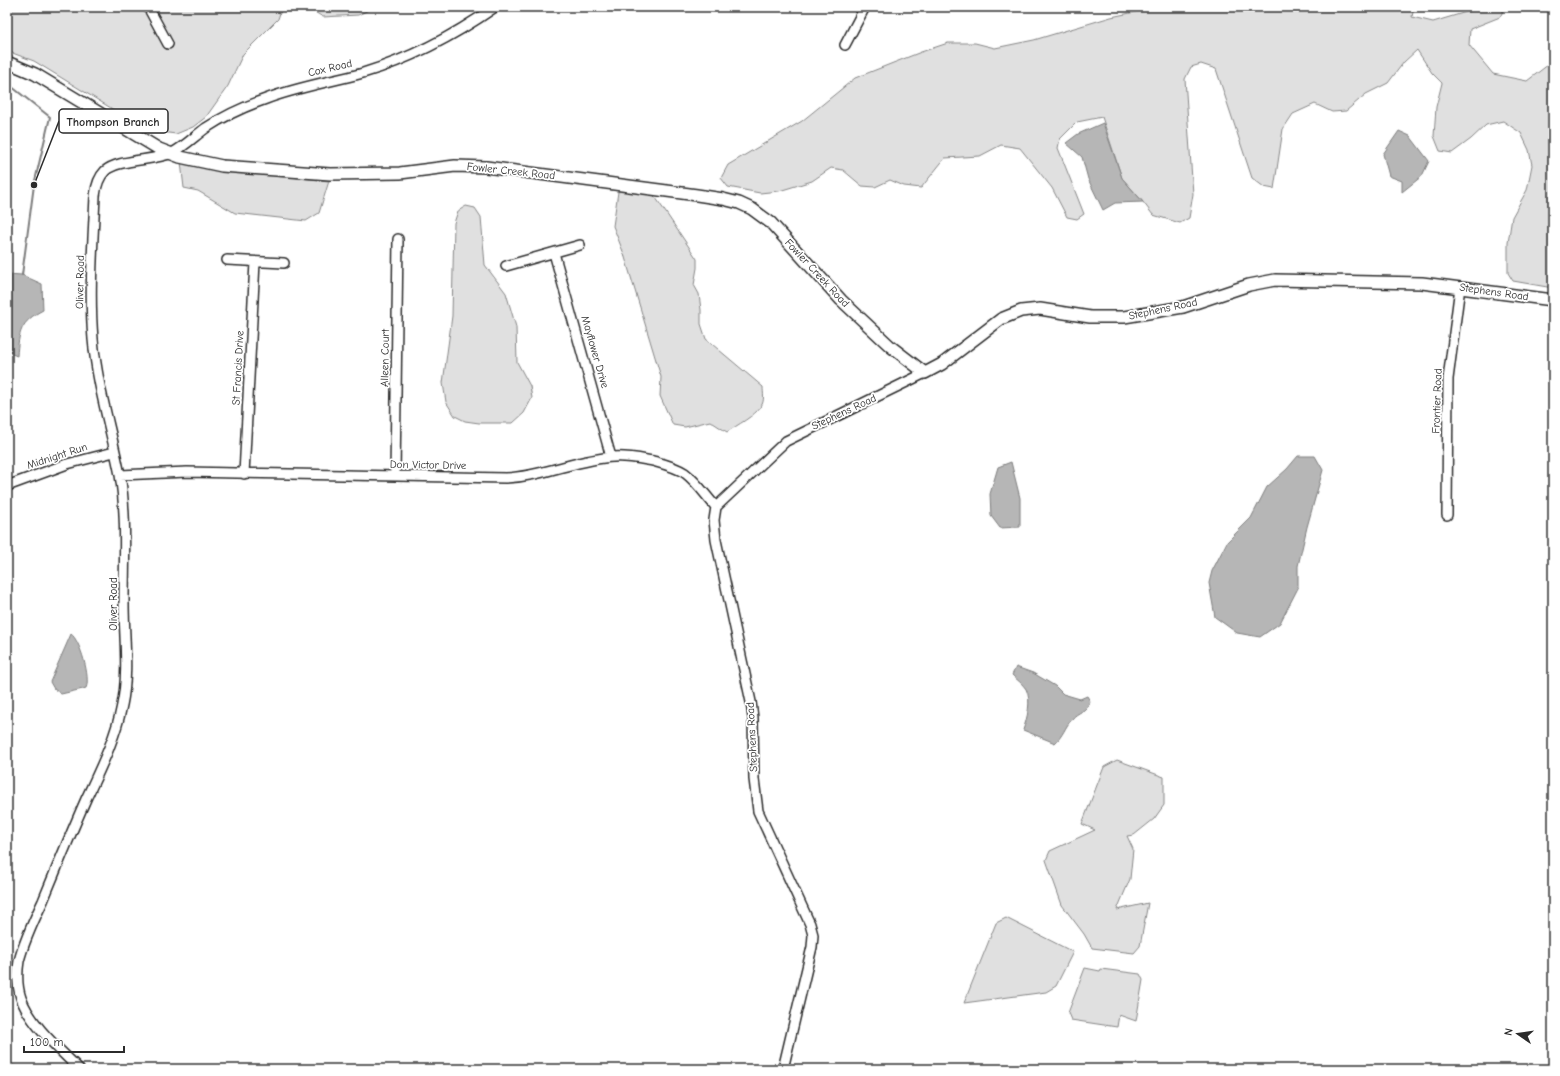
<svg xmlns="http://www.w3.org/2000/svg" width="1560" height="1076" viewBox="0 0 1560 1076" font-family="'Comic Neue',sans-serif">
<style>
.green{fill:#e0e0e0;stroke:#868686}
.water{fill:#b6b6b6;stroke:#7e7e7e}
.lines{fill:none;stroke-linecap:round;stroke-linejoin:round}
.stream{stroke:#7e7e7e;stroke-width:2}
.minor-casing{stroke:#2b2b2b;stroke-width:12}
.major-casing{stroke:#2b2b2b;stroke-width:14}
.minor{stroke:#fff;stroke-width:9}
.major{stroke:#fff;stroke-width:11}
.labels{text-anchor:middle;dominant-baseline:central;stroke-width:3.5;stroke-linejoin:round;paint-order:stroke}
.street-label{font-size:11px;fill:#2b2b2b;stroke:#fff}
.leader{fill:none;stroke:#2b2b2b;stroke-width:1.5}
.callout-dot{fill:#2b2b2b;stroke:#fff;stroke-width:1.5}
.callout{fill:#fff;stroke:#2b2b2b;stroke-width:1.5}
.callout-label{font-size:12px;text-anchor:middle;font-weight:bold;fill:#2b2b2b}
</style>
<rect width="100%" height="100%" fill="#fff"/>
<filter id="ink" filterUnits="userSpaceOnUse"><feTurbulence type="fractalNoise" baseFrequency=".025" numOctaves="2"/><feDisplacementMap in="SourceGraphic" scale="8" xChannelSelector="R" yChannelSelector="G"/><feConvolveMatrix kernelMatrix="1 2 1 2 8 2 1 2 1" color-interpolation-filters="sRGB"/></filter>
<g filter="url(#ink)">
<path class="green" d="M7 7H282L278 19 243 54 228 86 206 117 193 127 176 134 153 131 119 113 34 61 7 51Z
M306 7H375L358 15 323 17Z
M1159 7H1414L1412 17 1433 22 1473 10 1490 7H1505L1500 17 1470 29 1469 45 1493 74 1527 81 1553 61V288L1513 281 1508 273V243L1512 217 1527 190 1532 165 1529 150 1521 133 1503 121 1486 125 1471 139 1452 153 1440 151 1434 136 1436 107 1442 83 1432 73 1417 50 1404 62 1388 83 1366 94 1346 111 1332 112 1315 104 1293 114 1283 129 1274 189 1264 187 1252 178 1216 69 1201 64 1191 67 1185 79 1193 194 1189 218 1180 223 1153 215 1143 202 1122 178 1102 117 1077 122 1060 139 1058 148 1084 214 1077 219 1067 217 1052 188 1020 148 1001 145 980 156 945 158 921 188 904 186 890 180 875 187 862 186 843 170 831 168 812 181 779 191 760 193 728 187 721 178 728 165 802 121 855 78 921 52 948 43H975L995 48 1034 40 1111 17Z
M181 162 211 169 329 181 319 213 306 221 235 213 198 191 184 188Z
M619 185 647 189 656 198 697 259V268L694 285 699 294 701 310V324L706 339 763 387C763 393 765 401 761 406 755 416 737 425 727 432L710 421 685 427 673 425 660 396 661 377 624 254 613 226Z
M466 206 475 208 481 217 485 265 506 293 516 327 517 362 530 386 532 398 524 413 513 423H479L465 421 455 416 446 402 443 383 452 316 454 223 458 211Z
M1117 760 1164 777V805L1154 819 1134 835 1127 836 1133 849 1130 879 1117 910 1148 903 1140 946 1134 953 1092 948 1084 934 1062 905 1046 860 1050 851 1095 830 1082 824 1104 767Z
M1006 918 1073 952 1056 986 1046 992 964 1003 996 923Z
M1085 968 1100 971 1101 969 1140 974 1143 980 1136 1021 1119 1015 1117 1027 1071 1020 1068 1013Z"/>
<path class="water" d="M1103 123 1122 178 1143 202 1115 203 1103 210 1088 179 1082 157 1066 143 1078 134Z
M1399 131 1410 136 1429 161 1422 176 1402 192V181L1389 176 1383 154Z
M7 274 22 275 42 284 43 310C20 322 19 332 17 356L7 352Z
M1298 456H1315L1323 470 1307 527 1298 566V588L1280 623 1260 637 1237 633 1215 617 1209 583 1212 571 1227 542 1251 518 1267 487 1287 469Z
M1011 462 1020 498V527L1000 528 991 516 990 494 998 467Z
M71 634C80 640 91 678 86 688L83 689 61 694 54 689 50 682Z
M1016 667 1033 673 1055 686 1063 694 1080 699 1087 696 1090 701C1086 713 1078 711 1072 719 1065 727 1063 736 1055 743L1023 730C1027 719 1032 700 1026 689 1023 684 1016 679 1012 675Z"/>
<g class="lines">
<path class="stream" d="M7 83 50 117 34 185 22 275
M7 1065 26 1069"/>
<defs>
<path id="minor" d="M148 7 168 44
M845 45 865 7
M554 253 611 457
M227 260 284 263
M506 266 580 245
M244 474 255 262
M120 475 187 472 506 478C545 476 577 459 614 457 627 456 641 459 653 461 664 464 676 467 685 473 697 482 706 496 716 507
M395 476 398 239
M7 486 67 464 114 452
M1447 515 1448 379 1460 287
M79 1069C59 1049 30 1024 21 998 17 986 17 973 19 961 24 941 34 920 43 901 57 867 71 833 86 799 100 769 116 737 122 705 129 672 124 637 124 603 124 560 127 517 120 475 111 429 97 385 93 339 89 292 93 243 95 196 96 187 98 178 105 171 118 159 154 161 172 153 184 147 195 136 206 128 224 116 246 106 266 99 298 87 330 82 363 73 410 59 455 35 495 7
M783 1069 812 947 813 935 810 924 758 811 754 779 753 718 751 702 716 540 714 520 716 507 786 441 925 373"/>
<path id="major" d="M7 62 35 74 159 149 180 157 222 166 330 174 400 173 455 166 486 167 697 195 723 199 739 203 752 209 771 223 841 300 890 346 925 373 942 364 1001 319 1021 311 1040 309 1090 317H1124L1183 307 1249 285 1275 280 1422 283 1553 300"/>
</defs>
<use href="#minor" class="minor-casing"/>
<use href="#major" class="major-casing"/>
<use href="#minor" class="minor"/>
<use href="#major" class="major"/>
</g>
</g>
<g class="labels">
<g class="street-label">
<text transform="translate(330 68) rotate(-13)">Cox Road</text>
<text transform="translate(511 171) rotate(6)">Fowler Creek Road</text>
<text transform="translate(817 273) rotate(47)">Fowler Creek Road</text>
<text transform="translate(80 282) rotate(-89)">Oliver Road</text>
<text transform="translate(1494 292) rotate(8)">Stephens Road</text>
<text transform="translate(1163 309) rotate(-12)">Stephens Road</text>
<text transform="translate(595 352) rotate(74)">Mayflower Drive</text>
<text transform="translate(385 358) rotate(-89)">Alleen Court</text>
<text transform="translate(238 368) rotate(-87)">St Francis Drive</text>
<text transform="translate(1437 401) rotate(-88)">Frontier Road</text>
<text transform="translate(844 412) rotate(-25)">Stephens Road</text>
<text transform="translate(57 456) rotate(-18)">Midnight Run</text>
<text transform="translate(428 465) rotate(1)">Don Victor Drive</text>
<text transform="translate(113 604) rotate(-90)">Oliver Road</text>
<text transform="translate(752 737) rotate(-93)">Stephens Road</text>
</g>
</g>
<path class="leader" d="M34 185L59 121"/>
<circle class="callout-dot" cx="34" cy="185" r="4"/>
<rect class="callout" x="59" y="109" width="109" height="24" rx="4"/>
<g class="callout-label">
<text x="113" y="126">Thompson Branch</text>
</g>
<rect width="1560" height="1076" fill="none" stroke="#fff" stroke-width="24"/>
<rect x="12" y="12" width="1536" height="1052" fill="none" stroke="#2b2b2b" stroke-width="1.5" filter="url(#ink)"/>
<g transform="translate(1518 1034) rotate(283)" stroke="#ffffff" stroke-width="3" paint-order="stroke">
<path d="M0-3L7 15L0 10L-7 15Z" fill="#2b2b2b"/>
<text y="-6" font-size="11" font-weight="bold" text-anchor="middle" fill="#2b2b2b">N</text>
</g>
<path d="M24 1046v6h100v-6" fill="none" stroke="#2b2b2b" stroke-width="2"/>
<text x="30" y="1046" font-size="12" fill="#2b2b2b" stroke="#ffffff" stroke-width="3" paint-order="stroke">100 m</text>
</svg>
